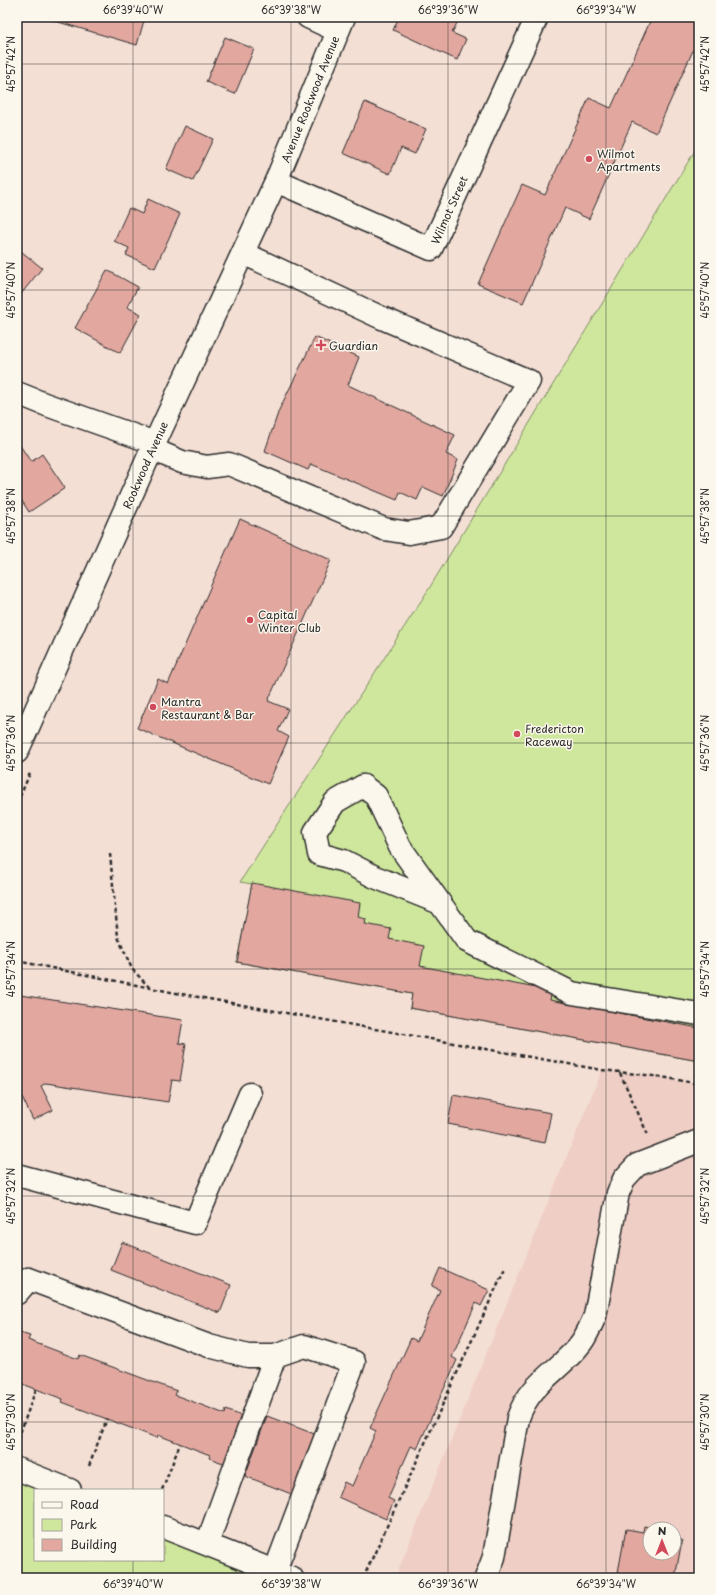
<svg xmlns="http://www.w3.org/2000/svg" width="716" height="1595" viewBox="0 0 716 1595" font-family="'Playpen Sans',sans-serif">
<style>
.built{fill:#efcec5;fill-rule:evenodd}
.green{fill:#cfe79d;stroke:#7d8964}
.building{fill:#e2a8a0;stroke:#2b2b2b}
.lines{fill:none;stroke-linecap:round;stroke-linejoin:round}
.minor-casing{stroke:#2b2b2b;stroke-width:25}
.path{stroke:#2b2b2b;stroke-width:2.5;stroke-dasharray:4 3;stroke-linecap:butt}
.minor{stroke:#fbf7ec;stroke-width:22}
.ticks{fill:none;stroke:#2b2b2b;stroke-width:1;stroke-opacity:0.45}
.poi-dot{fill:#d1495b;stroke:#fbf7ec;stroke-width:1.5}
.labels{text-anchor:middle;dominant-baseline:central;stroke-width:3;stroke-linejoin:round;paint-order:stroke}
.street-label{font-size:11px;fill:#2b2b2b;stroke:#fbf7ec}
.poi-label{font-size:11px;fill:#2b2b2b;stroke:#fbf7ec;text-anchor:start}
.neatline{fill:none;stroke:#2b2b2b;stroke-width:1.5}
.ticks-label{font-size:10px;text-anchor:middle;fill:#2b2b2b}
</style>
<rect width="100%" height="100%" fill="#f4dfd5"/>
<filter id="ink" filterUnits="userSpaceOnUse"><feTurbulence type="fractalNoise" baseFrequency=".025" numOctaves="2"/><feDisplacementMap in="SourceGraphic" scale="8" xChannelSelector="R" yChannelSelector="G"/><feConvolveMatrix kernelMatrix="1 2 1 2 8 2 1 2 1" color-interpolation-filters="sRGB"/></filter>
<g filter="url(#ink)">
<path class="built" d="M602 1070 662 1077 699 1084V1578H395ZM650 1529H674V1553H650Z"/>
<path class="green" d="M699 144V1061L410 1008 412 994 237 962 252 884 240 882 430 587Z
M17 1469 70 1490H35V1560H163V1527L292 1578H17Z"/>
<path class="building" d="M49 17H145L137 45 48 19Z
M399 17H460L452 33 466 39 457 60 393 30Z
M652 17H699V37L656 133 632 122 589 219 565 208 523 303 478 284 522 185 545 195 589 98 611 108Z
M225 37 254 49 235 94 206 82Z
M365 102 426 129 415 154 401 148 390 174 343 153Z
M185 126 213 139 193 181 166 169Z
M148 199 180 214 155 268 126 255 129 248 114 241 129 208 142 214Z
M17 248 42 268 17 299Z
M107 270 138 287 127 307 141 314 120 353 75 328Z
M315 337 359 357 348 385 455 435 446 454 458 460 443 496 423 487 417 500 400 492 397 500 311 464 308 470 265 451 279 410Z
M17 441 31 462 42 454 65 488 29 512 17 493Z
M240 519 331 560 268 701 288 709 278 731 289 737 268 784 137 728 158 679 168 684Z
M252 883 360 903 358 917 366 919 365 924 391 929 389 939 424 946 420 966 552 991 550 1000 699 1028V1061L410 1008 412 994 237 962Z
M20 995 183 1020 179 1043 186 1044 180 1081 172 1080 168 1102 46 1083 41 1086 53 1110 33 1120 22 1097 17 1099V997Z
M453 1095 551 1113 545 1143 448 1124Z
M122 1242 231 1285 220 1313 111 1270Z
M440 1268 489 1290 481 1306 476 1303 452 1357 457 1360 417 1449 411 1446 388 1498 394 1501 386 1519 338 1497 344 1482 352 1486 376 1431 370 1428 411 1338 417 1341 440 1290 432 1286Z
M17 1332 30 1336 28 1340 78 1359 80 1355 177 1391 175 1395 225 1414 226 1410 244 1417 226 1464 209 1458 210 1455 158 1435 157 1438 62 1402 63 1399 17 1382Z
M267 1416 317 1435 294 1495 245 1476Z
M644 1526 658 1529H650V1553H674V1538L682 1540 675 1578H617L626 1529 643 1532Z"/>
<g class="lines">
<defs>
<path id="minor" d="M308 17 338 31
M276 181 431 249 537 17
M17 393 47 405 155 443
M152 449 182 462 207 467 229 464 384 529 409 533 441 527 529 381 382 318 243 253
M17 752 152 449 276 181 344 17
M440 903 375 877 344 861 319 854 315 832 335 802 363 786 376 796 400 847 467 941 572 993 699 1014
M17 1175 195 1223 250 1094
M17 1293 29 1279 209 1346 248 1356H275L207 1544
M275 1356 304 1346 354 1362 275 1571
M17 1469 70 1490
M163 1527 292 1578
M486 1578 494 1557 518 1418C530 1382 560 1371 581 1343 587 1335 591 1325 595 1316L618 1193 624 1179 637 1165 699 1141"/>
</defs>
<use href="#minor" class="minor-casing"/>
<path class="path" d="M17 803 31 771
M110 854 118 937 132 969 149 987
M17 961 176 993 602 1070 662 1077 699 1084
M620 1073 648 1135
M18 1439 36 1389
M89 1466 107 1419
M162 1490 180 1444
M366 1572 505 1268"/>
<use href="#minor" class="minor"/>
</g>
</g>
<path class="ticks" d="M133 17V1490M291 17V1578M448 17V1578M606 17V1578M17 64H699M17 290H699M17 516H699M17 743H699M17 969H699M17 1196H699M17 1422H699M133 1560V1578"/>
<g class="poi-dot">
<circle cx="589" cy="159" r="4"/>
<path d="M319 339h4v4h4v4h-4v4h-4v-4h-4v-4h4z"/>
<circle cx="250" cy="620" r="4"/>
<circle cx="153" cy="707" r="4"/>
<circle cx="517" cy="734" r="4"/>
</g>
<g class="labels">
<g class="street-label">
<text transform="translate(310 99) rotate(-68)">Avenue Rookwood Avenue</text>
<text transform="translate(449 210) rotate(-66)">Wilmot Street</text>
<text transform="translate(145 465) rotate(-66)">Rookwood Avenue</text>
</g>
<g class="poi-label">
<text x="597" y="153">Wilmot<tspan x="597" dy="13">Apartments</tspan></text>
<text x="329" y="345">Guardian</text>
<text x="258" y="614">Capital<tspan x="258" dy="13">Winter Club</tspan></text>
<text x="161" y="701">Mantra<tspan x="161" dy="13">Restaurant &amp; Bar</tspan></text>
<text x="525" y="728">Fredericton<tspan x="525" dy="13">Raceway</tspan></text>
</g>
</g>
<rect width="716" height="1595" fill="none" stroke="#fbf7ec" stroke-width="44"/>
<rect x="34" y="1489" width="130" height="72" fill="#fbf7ec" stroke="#a8a59f"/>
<rect x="42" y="1502" width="20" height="6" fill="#fbf7ec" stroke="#a8a59f"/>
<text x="70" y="1509" font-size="12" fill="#2b2b2b">Road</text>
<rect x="42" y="1519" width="20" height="12" fill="#cfe79d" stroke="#a8a59f"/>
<text x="70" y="1529" font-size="12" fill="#2b2b2b">Park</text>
<rect x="42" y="1539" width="20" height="12" fill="#e2a8a0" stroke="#a8a59f"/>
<text x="70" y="1549" font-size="12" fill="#2b2b2b">Building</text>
<g transform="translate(662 1541)"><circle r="19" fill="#fbf7ec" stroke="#a8a59f"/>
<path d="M0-3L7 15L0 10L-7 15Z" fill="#d1495b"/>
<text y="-6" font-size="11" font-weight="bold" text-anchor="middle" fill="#2b2b2b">N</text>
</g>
<rect x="22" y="22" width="672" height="1551" class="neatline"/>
<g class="ticks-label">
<text x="133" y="14">66°39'40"W</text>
<text x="291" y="14">66°39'38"W</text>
<text x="448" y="14">66°39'36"W</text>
<text x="606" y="14">66°39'34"W</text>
<text transform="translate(11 64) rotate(-90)" y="4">45°57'42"N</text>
<text transform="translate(705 64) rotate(-90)" y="4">45°57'42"N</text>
<text transform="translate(11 290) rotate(-90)" y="4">45°57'40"N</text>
<text transform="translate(705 290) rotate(-90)" y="4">45°57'40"N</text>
<text transform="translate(11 516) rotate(-90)" y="4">45°57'38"N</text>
<text transform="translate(705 516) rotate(-90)" y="4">45°57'38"N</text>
<text transform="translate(11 743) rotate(-90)" y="4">45°57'36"N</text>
<text transform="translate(705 743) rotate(-90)" y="4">45°57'36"N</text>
<text transform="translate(11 969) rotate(-90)" y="4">45°57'34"N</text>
<text transform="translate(705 969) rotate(-90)" y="4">45°57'34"N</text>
<text transform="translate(11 1196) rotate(-90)" y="4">45°57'32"N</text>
<text transform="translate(705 1196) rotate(-90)" y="4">45°57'32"N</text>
<text transform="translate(11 1422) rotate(-90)" y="4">45°57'30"N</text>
<text transform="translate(705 1422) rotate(-90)" y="4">45°57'30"N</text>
<text x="133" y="1588">66°39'40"W</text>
<text x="291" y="1588">66°39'38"W</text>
<text x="448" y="1588">66°39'36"W</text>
<text x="606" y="1588">66°39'34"W</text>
</g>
</svg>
